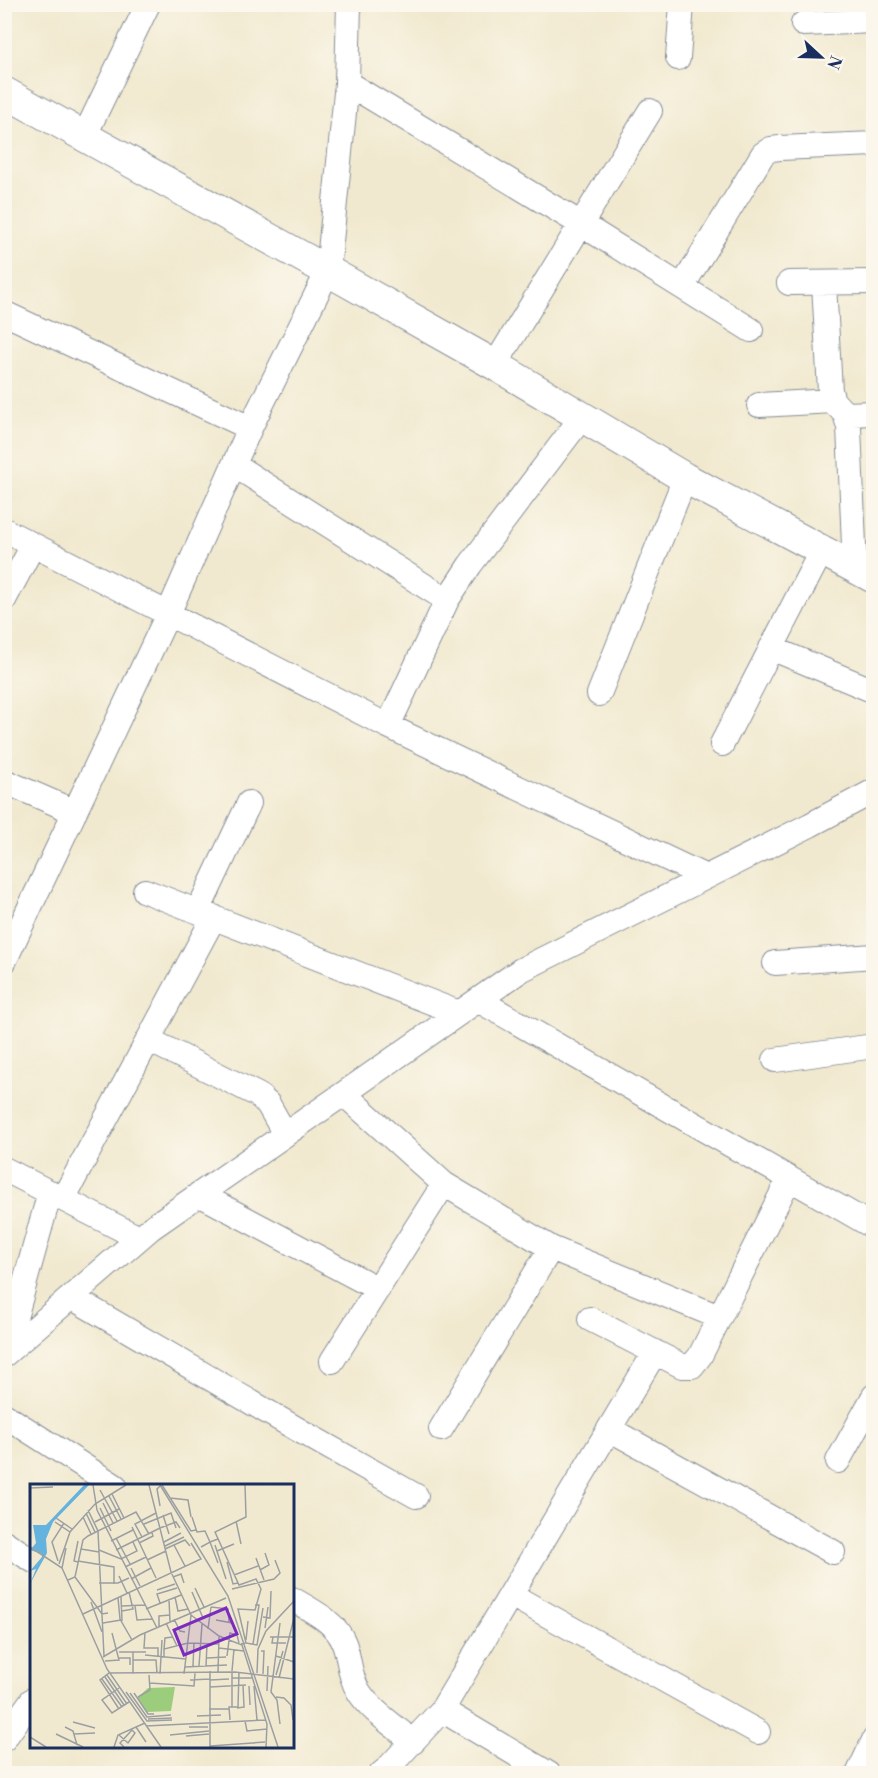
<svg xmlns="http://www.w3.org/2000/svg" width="878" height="1778" viewBox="0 0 878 1778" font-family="'Libre Bodoni',serif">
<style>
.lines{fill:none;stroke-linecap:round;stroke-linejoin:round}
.minor-casing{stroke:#868c96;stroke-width:26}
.tertiary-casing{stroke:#868c96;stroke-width:32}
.minor{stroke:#fff;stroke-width:24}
.tertiary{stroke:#fff;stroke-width:30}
.inset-road{fill:none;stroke:#9b9fa2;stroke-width:1.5}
.view{fill:#7b2cbf;fill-opacity:0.15;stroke:#7b2cbf;stroke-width:3}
.inset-edge{fill:none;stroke:#1b2f5e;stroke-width:3}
</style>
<rect width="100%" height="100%" fill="#fbf7ec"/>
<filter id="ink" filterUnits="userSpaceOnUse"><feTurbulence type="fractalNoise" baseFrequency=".0167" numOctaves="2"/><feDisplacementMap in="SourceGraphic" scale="12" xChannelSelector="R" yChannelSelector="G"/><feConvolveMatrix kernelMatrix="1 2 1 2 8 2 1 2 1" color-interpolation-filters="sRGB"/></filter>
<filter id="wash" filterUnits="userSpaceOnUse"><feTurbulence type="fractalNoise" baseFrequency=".008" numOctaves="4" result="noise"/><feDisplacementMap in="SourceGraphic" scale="24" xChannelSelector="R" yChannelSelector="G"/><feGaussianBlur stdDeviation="1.35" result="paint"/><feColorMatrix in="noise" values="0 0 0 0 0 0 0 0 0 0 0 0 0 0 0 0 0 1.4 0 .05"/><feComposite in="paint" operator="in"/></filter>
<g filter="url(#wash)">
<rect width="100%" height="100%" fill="#f1e9cf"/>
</g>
<g filter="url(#ink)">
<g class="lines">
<defs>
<path id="minor" d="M803 24 874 21
M678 58 682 4
M347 83 581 224 751 330
M84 137 148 4
M789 283 874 282
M824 284 830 391 833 401 845 414 849 427 855 569
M682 287 763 154 771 149 780 148 874 144
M4 313 250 428
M495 365 650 111
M759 405 833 401
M845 414 874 413
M234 465 447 600
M4 530 388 726 706 877
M4 600 33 545
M771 648 874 691
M599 694 685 478
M388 726 447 600 470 565 582 417
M722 744 822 550
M4 781 75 812
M145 891 459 1013
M198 911 249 803
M4 962 168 614 250 428 328 271 347 83 349 4
M775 963 874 956
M478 1000 874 1227
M149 1040 258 1095 268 1104 285 1134
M775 1060 874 1046
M344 1094 444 1184 551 1248 719 1317
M4 1169 139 1238
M199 1194 378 1289
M63 1199 214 917
M71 1297 302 1432 416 1496
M590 1319 682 1366H692L700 1356 789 1179
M5 1354 50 1192
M4 1355 151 1228 521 970 810 825 874 791
M332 1361 444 1184
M4 1415 115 1486
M441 1429 551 1248
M609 1429 833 1552
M838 1461 874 1396
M4 1542 32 1560
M511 1595 758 1732
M292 1599C311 1610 336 1622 344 1643 350 1659 349 1677 359 1692 372 1712 395 1726 413 1742
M442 1710 549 1774
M4 1739 32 1700
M381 1774 387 1769 442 1710 655 1352
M858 1774 874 1740"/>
<path id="tertiary" d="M4 92 328 271 495 365 685 478 874 578"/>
</defs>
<use href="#minor" class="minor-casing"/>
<use href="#tertiary" class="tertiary-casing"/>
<use href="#minor" class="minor"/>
<use href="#tertiary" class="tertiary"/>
</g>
</g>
<g transform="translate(30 1484)">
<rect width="264" height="264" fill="#f1e9cf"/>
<path d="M145 203 141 227 117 228 107 214 118 204Z" fill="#9ccd7c"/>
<path d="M54 1H59L23 38 16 55 17 69 0 100 6 85 0 87 12 73V70L0 66 6 59 3 41H16Z" fill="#64b2de"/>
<path class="inset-road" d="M63 1 67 26 127 144M119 1 141 88 161 131 154 190M130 1 198 112 248 263M132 1 161 47 166 46M0 4 23 3M70 6 87 37M82 10 94 34M79 12 91 35M140 14 158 16 161 33M73 19 83 39M130 22 127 5 131 1M70 24 81 47M58 26 68 47 74 172M56 29 65 48M133 31 139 50M53 33 61 50M162 33 167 48 175 47 180 58 188 55M26 34 42 45M206 37 211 60M25 38 40 48M65 38 89 25M114 40 141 29 146 44M102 43 126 94M130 44 146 38 150 44M112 53 105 40 126 29M86 54 100 80M48 57 44 77 48 78M81 57 103 46M134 58 151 49M109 59 123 52 122 49M144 61 155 82M185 61 196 95M135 62 154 53M0 63 32 84 77 185 131 263M171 63 180 58 188 79M51 65 69 68M135 65 155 56 160 62M69 66 91 75 107 67 103 58M86 66 130 44M187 67 204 60M226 74 234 96M117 76 136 67M28 77 22 58 34 39M48 77 84 83V100M197 78 203 100 208 99M29 80 40 48 65 20 96 1M95 83 116 73M32 84 36 64M101 84 110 102M230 86 239 81 235 69M204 91 228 82M89 92 97 109M45 93 72 130 78 129M143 93 151 90 154 99M101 95 121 84M38 96 45 93 53 56 58 52 106 28 119 50M69 99H88L99 94M165 104 174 123M202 105 244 95 250 89 245 76M127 106 145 100M162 108 173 134M91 113 92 137M145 113 148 127 158 125M88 114 90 135 102 156M139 115 140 138M61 118 72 148M130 119 127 110 147 104M92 122 115 121M105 122 107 136 122 135M181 123 198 125 199 138M116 125 151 111M92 127 103 125 99 108M53 130 171 75 161 59M161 131 189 152 212 161 237 240 236 263M233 133 240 134 241 107M144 135 150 147 155 148M186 136 202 139 207 151M73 139 91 136M136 139 147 162M129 142V132L140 131M235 144 238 123M178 145 181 123M115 149 114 164H128V172M240 153H264M243 153 242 159H256M216 156 218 137M216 159 227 161 233 124M211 160 216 159 208 125 225 126 231 105 226 95 209 101 185 48 216 33 215 1M223 160 229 121H225M189 164 214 167M134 165 135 154 143 153M231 167H234L233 190M89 168H116M115 171 156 175M197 172 200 149 207 151 209 159M246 172 264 178M73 173 110 151 196 114M134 173V165L158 159 188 160M89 174H100V181M177 174 196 173M103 176H126L127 189M75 177 89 176 82 149M163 182 164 159M169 182 172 140M176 182 177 160M155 183 197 181M202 187 204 165M188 188 189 153M202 189V223M227 189 228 165 236 147 264 117M103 190V168M130 190 132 156M77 191 97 220M246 191 253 167M75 193 94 221M202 194H223M249 194 264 134M72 195 92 223M160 196 180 195M180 196 199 195M120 199 164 202 165 189M219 202 220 221M224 202 227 236M180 203 216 201M89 204 72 216 82 229 99 218M237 207 238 182M96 208 117 237 142 236M100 209 117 233 141 231M104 209 118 230H124M108 213 120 206 119 191M246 213 254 214 261 221 263 236M207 224 214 223 213 201M89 225 70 196 79 189 205 188 264 195M179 225H199M167 232 191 231M118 235 142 234M200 236 199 223H208L209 188M215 237 217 247 237 245M43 238 65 244M250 240 247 216 241 208 250 139M116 242 236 236M35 243 43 247 47 261M106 243 116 258M159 243H178M26 250 53 263M44 250 65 249M89 251 98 259 105 249 101 245M140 251 179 247M156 252 179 250M0 253 16 263M180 262 235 258M84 263 88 251 115 239M94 263 90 259 102 246M180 263V187"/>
<path class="view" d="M196 124 207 150 154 171 144 146Z"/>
<rect width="264" height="264" class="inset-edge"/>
</g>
<rect width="878" height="1778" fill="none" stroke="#fbf7ec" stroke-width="24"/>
<g transform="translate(821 57) rotate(112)" stroke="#fbf7ec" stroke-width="4.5" paint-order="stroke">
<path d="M0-4.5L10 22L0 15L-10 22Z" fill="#1b2f5e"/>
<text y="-9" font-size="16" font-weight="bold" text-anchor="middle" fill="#1b2f5e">N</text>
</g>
</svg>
